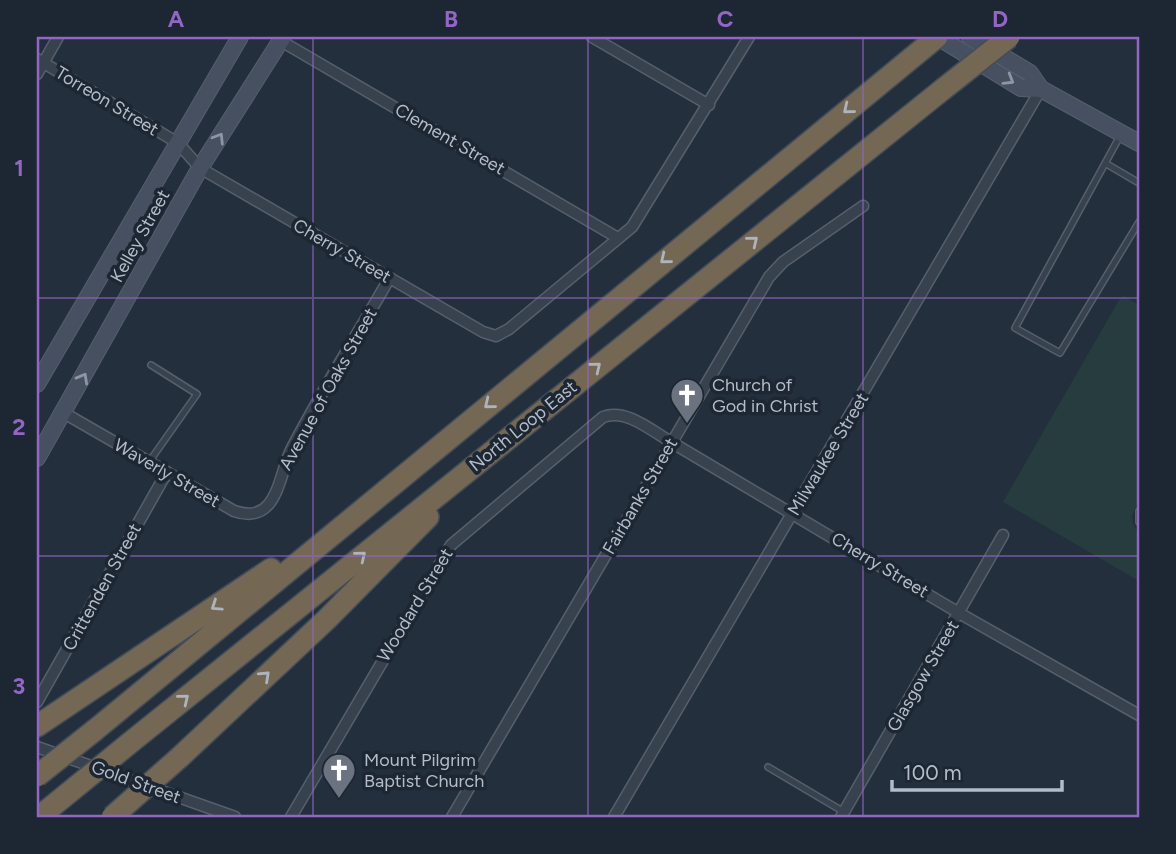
<svg xmlns="http://www.w3.org/2000/svg" width="1176" height="854" viewBox="0 0 1176 854" font-family="Figtree,sans-serif">
<style>
.green{fill:#263c3f}
.lines{fill:none;stroke-linecap:round;stroke-linejoin:round}
.service-casing{stroke:#565f6c;stroke-width:8}
.minor-casing{stroke:#565f6c;stroke-width:13}
.secondary-casing{stroke:#565f6c;stroke-width:18}
.motorway-casing{stroke:#434c59;stroke-width:24}
.service{stroke:#38414e;stroke-width:5}
.minor{stroke:#38414e;stroke-width:10}
.secondary{stroke:#465061;stroke-width:16}
.motorway{stroke:#746855;stroke-width:21}
.motorway-bridge-casing{stroke:#434c59;stroke-width:24;stroke-linecap:butt}
.motorway-bridge{stroke:#746855;stroke-width:21}
.oneway{stroke:#8e96a5}
.oneway2{stroke:#aeb4bd}
.grid{fill:none;stroke:#9266c3;stroke-width:2;stroke-opacity:0.55}
.labels{text-anchor:middle;dominant-baseline:central;stroke-width:7;stroke-linejoin:round;paint-order:stroke}
.street-label{font-size:18px;fill:#b4bcc9;stroke:#1d2633}
.poi-label{font-size:18px;fill:#b4bcc9;stroke:#1d2633;text-anchor:start}
.neatline{fill:none;stroke:#9266c3;stroke-width:2.5}
.grid-label{font-size:23px;text-anchor:middle;font-weight:bold;fill:#9266c3}
</style>
<rect width="100%" height="100%" fill="#242f3e"/>
<path class="green" d="M1124 296 1139 305V499L1132 516 1133 524 1139 535V581L1003 502 1119 300Z"/>
<g class="lines">
<defs>
<path id="service" d="M1120 136 1015 328 1060 353 1139 222
M1105 163 1139 183
M149 462 197 394 151 365
M1139 511V522
M768 767 844 812"/>
<path id="minor" d="M592 37 709 105
M281 41 618 238
M37 59 178 143 200 168 483 332 496 336 509 329 632 227 749 37
M37 74 58 37
M64 413 234 511C246 515 258 516 268 505 281 490 283 464 293 446 323 389 357 335 389 279
M37 702 167 472
M37 747 235 817
M291 817 451 545 603 417C626 408 652 431 671 442L959 613 1139 715
M452 817 769 277 783 262 863 206
M614 817 1041 89
M841 817 1003 535"/>
<path id="secondary" d="M938 37 1021 88 1041 89 1139 143
M970 37 1030 73 1041 89
M37 384 240 37
M37 458 200 168 283 37"/>
<path id="motorway" d="M37 726 271 569
M95 730 937 37
M131 742 942 90
M180 757 327 619 428 517"/>
</defs>
<use href="#service" class="service-casing"/>
<use href="#minor" class="minor-casing"/>
<use href="#secondary" class="secondary-casing"/>
<use href="#motorway" class="motorway-casing"/>
<use href="#service" class="service"/>
<use href="#minor" class="minor"/>
<use href="#secondary" class="secondary"/>
<use href="#motorway" class="motorway"/>
<defs>
<path id="motorway-bridge" d="M942 90 1009 37
M37 776 95 730
M39 817 131 742
M112 817 180 757"/>
</defs>
<use href="#motorway-bridge" class="motorway-bridge-casing"/>
<use href="#motorway-bridge" class="motorway-bridge"/>
</g>
<defs><path id="oneway-chevron" d="M-2-3.5L2.5 0L-2 3.5" fill="none" stroke-width="1.6" stroke-linecap="round" stroke-linejoin="round" transform="scale(1.75)"/></defs>
<g class="oneway">
<use href="#oneway-chevron" transform="translate(1009 80) rotate(31)"/>
<use href="#oneway-chevron" transform="translate(219 138) rotate(-58)"/>
<use href="#oneway-chevron" transform="translate(83 378) rotate(-61)"/>
</g>
<g class="oneway2">
<use href="#oneway-chevron" transform="translate(848 109) rotate(141)"/>
<use href="#oneway-chevron" transform="translate(753 241) rotate(-39)"/>
<use href="#oneway-chevron" transform="translate(665 259) rotate(141)"/>
<use href="#oneway-chevron" transform="translate(596 367) rotate(-39)"/>
<use href="#oneway-chevron" transform="translate(489 404) rotate(141)"/>
<use href="#oneway-chevron" transform="translate(361 556) rotate(-39)"/>
<use href="#oneway-chevron" transform="translate(216 606) rotate(146)"/>
<use href="#oneway-chevron" transform="translate(265 676) rotate(-43)"/>
<use href="#oneway-chevron" transform="translate(184 699) rotate(-39)"/>
</g>
<path class="grid" d="M313 37V817M588 37V817M863 37V817M37 298H1139M37 556H1139"/>
<defs>
<symbol id="church-pin" viewBox="-11 -11 22 30"><path d="M0 17L-7.5 6A9.5 9.5 0 1 1 7.5 6Z" fill="#6b7280" stroke="#1d2633"/><path d="M-1.2-6h2.4v3.5h3.3v2.4h-3.3V6h-2.4V-.1h-3.3v-2.4h3.3Z" fill="#fff"/></symbol>
</defs>
<g fill-rule="evenodd">
<use href="#church-pin" x="668" y="376" width="38" height="52"/>
<use href="#church-pin" x="320" y="751" width="38" height="52"/>
</g>
<g class="labels">
<g class="street-label">
<text transform="translate(107 101) rotate(31)">Torreon Street</text>
<text transform="translate(450 139) rotate(30)">Clement Street</text>
<text transform="translate(140 236) rotate(-61)">Kelley Street</text>
<text transform="translate(342 251) rotate(30)">Cherry Street</text>
<text transform="translate(328 389) rotate(-61)">Avenue of Oaks Street</text>
<text transform="translate(523 426) rotate(-39)">North Loop East</text>
<text transform="translate(828 454) rotate(-59)">Milwaukee Street</text>
<text transform="translate(167 473) rotate(30)">Waverly Street</text>
<text transform="translate(640 496) rotate(-60)">Fairbanks Street</text>
<text transform="translate(880 565) rotate(31)">Cherry Street</text>
<text transform="translate(102 587) rotate(-61)">Crittenden Street</text>
<text transform="translate(415 605) rotate(-59)">Woodard Street</text>
<text transform="translate(923 676) rotate(-60)">Glasgow Street</text>
<text transform="translate(136 782) rotate(20)">Gold Street</text>
</g>
<g class="poi-label">
<text x="712" y="385">Church of<tspan x="712" dy="21">God in Christ</tspan></text>
<text x="364" y="760">Mount Pilgrim<tspan x="364" dy="21">Baptist Church</tspan></text>
</g>
</g>
<rect width="1176" height="854" fill="none" stroke="#1d2633" stroke-width="77"/>
<path d="M892 780v10h170v-10" fill="none" stroke="#b4bcc9" stroke-width="3.5"/>
<text x="903" y="780" font-size="21" fill="#b4bcc9" stroke="#1d2633" stroke-width="5" paint-order="stroke">100 m</text>
<rect x="38" y="38" width="1100" height="778" class="neatline"/>
<g class="grid-label">
<text x="176" y="27">A</text>
<text x="451" y="27">B</text>
<text x="725" y="27">C</text>
<text x="1000" y="27">D</text>
<text x="19" y="176">1</text>
<text x="19" y="435">2</text>
<text x="19" y="694">3</text>
</g>
</svg>
